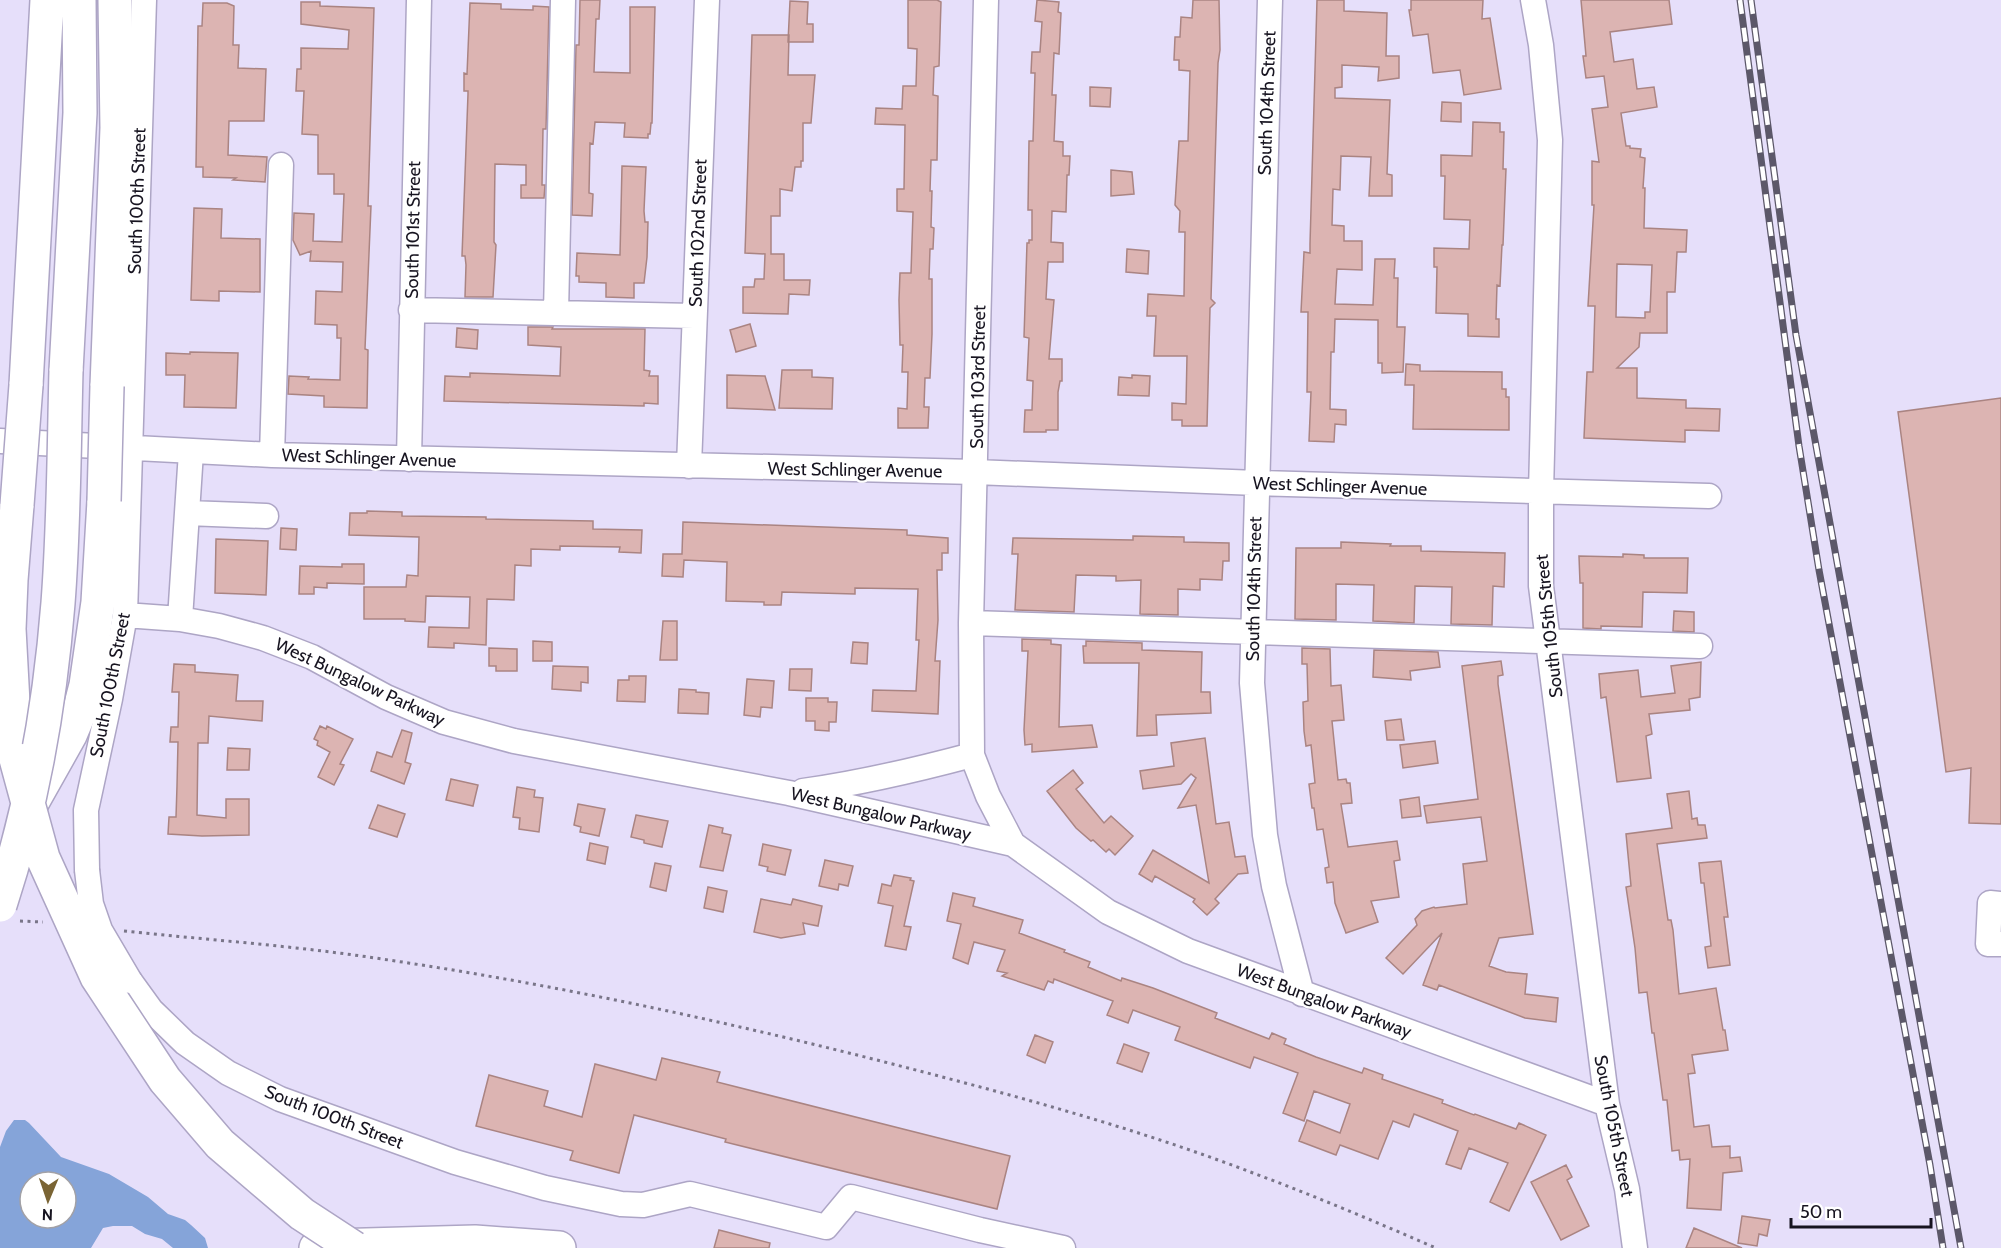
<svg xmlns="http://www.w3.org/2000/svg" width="2001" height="1248" viewBox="0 0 2001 1248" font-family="Cabin,sans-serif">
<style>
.water{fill:#85a4d9;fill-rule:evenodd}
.building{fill:#dcb4b2;stroke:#aa8482;stroke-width:1.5;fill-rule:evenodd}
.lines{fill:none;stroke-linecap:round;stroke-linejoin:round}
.minor-casing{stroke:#ada5c5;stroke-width:27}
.highway-casing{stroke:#ada5c5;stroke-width:36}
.path{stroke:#797588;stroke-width:3;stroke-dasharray:3 4.5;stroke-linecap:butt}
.minor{stroke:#fff;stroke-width:24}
.highway{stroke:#fff;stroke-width:33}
.rail-casing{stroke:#5c5869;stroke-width:7}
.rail{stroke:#fff;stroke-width:4.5;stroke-dasharray:14;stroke-linecap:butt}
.minor-bridge-casing{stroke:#ada5c5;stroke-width:27;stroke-linecap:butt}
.highway-bridge-casing{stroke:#ada5c5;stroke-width:36;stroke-linecap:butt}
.minor-bridge{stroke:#fff;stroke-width:24}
.highway-bridge{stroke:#fff;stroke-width:33}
.labels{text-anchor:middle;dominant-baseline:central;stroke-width:4.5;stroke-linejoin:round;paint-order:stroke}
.street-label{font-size:18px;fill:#171420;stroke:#fff}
</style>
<rect width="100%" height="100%" fill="#e6dffa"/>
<path class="water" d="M14 1120H25L29 1123 61 1157 109 1174 148 1197 168 1214 185 1220 191 1225 205 1238 208 1248H173L162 1239 145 1234 132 1226H113L103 1228 91 1248H0V1147L6 1131ZM30 1182H66V1218H30Z"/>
<path class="building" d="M580 0H600L599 19H596L594 72 630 73V7H655L652 123H651L650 134H648V138L624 137 625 123 595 122 593 144 590 143 589 193 593 194 592 216 572 215 576 45H579Z
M908 0H937L941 2 939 66 934 67 933 95 938 96 937 160H931L930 191H932L931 227 934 228 933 249H930L929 279H932V334L930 378H925L924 407H929L928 428H898V408L907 409 908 372H902L903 345H900L899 300 900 273H911L913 212 897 211V189H904L905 125 875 124 876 108 902 109 903 86H916L917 49 908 48Z
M1037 0 1059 2 1058 12 1061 13 1059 54 1054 53 1052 95H1056L1054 141 1063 142V156H1070L1069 175H1067L1066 212 1052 211 1051 242 1063 243V262H1048L1046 299 1054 300 1049 359H1062V381H1060L1058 392V430H1046V432H1024L1025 410H1032L1033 381 1027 380 1029 338 1024 337 1027 243H1029V240H1032V210H1028L1029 141H1033L1035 73H1031L1032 52H1040L1042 22 1035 21Z
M1193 0H1219L1220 50 1218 63 1211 299 1215 303 1210 308 1207 426H1182V420H1172V403L1186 404 1187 356H1154L1156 316H1147L1148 294 1184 296 1185 232H1179L1180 211 1175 205 1179 141H1188L1190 71 1179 70V60H1174L1175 37H1180L1181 17 1192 18Z
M1317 0H1344V11L1387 13 1386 56H1399V78L1378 81 1379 67 1342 65V87L1335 88V98L1390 100 1387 174 1392 175V196H1369L1371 157 1341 156 1340 190 1333 189 1332 225 1344 226V241H1362V270L1337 269 1335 304 1373 305 1375 259H1395L1394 278H1398L1397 327H1405L1403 372 1382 373V363H1378V320L1335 319 1334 352H1331L1330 409 1346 410V425L1335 424 1334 442 1309 441 1311 392H1307L1308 312H1301L1304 252 1310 253V244Z
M1411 0H1483L1482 19 1490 18 1501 89 1464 95 1460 70 1433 73 1428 34 1413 36 1409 10H1411Z
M1581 0H1669L1672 24 1610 32 1614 62 1633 59 1637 89 1654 87 1657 107 1621 113 1626 146H1630V148L1641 149 1640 157 1645 158 1643 188H1645L1644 228 1687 230 1686 252H1677L1675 292H1667V333H1640L1639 347 1617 368H1637V398L1686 400V408L1720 409 1719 431 1685 430V442L1584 438 1587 372H1593L1595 306H1588L1594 205H1592V161L1599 162 1592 109 1608 107 1604 76 1586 78 1583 56H1586ZM1617 264 1652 265 1650 312H1645V318L1616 317Z
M790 1 808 2 807 24H813V42H788Z
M301 2H320V6L374 8 368 206H371L365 349 368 350 367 408 324 407V396L288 394 289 376 309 377 308 379 340 380 341 338H337V325L315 324 316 291 342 292 343 262 310 261 311 251 300 255 293 240 294 213 314 214 313 241 342 242 344 194H334V174H318V135L302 134 304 91H296L297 69H301V48L348 49 349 30 301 24Z
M203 3H227L234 6 233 45H239L238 68 266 69 264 121H229L228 155 267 157 265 182 233 180 236 178 203 177V167H196L198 26H202Z
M470 3 501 4V9L533 10V6L549 7 546 129H543L542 185H545L544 198H521V185H526V165L495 164 494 242 496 245 493 297H465L466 265 465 256H462L468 94V91H464V73L467 74Z
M752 35H789L788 75H815L811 123H803V161H801V167H795L792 191 780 189V216H771V254H784V280H810L809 295 789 294 788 314 743 313V287H754L755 279H764L765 254 745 253Z
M1090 87 1111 88 1110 107 1090 106Z
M1442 102 1461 103V122L1441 121Z
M1473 122 1500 123V132H1504L1503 169H1506L1503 245H1502L1500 286 1497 285 1496 319H1499V337L1468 336V314L1436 313 1437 267H1434V248L1469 249 1470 220 1444 219 1445 176H1441V155L1472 156Z
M622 166 646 167 644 211 645 222H648L647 257 644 283H634V298L606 297V283L579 282V276H576L577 253 620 255Z
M1111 170 1132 172 1134 194 1111 196Z
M194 208 222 209 221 238 260 239V292L219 291V301L191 300Z
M1127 249 1149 251 1148 274 1126 272Z
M750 324 756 346 736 352 730 330Z
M528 327H553L552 329H645L644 370 650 371 649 376H658V404L644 403V406L444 401 445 376 470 377V373L560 376 561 347 528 345Z
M457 328 478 330 477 349 456 347Z
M190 352 238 353 236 408 184 407 185 375H166V353L190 354Z
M1406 364 1420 365V371L1502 372V389H1506V397H1509V430L1413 429 1414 385H1405Z
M782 370H812V377L833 378 832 409 779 408Z
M727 375 765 376 775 410 727 408Z
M1132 375 1150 376 1149 396 1118 395 1119 377 1132 378Z
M2001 398V824L1969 823 1971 768 1946 772 1898 412Z
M367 511 402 512V516L486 517V519L593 521V529L642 530 641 553 619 552 620 547 560 546V550L531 549V566L515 565 514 600 487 599 486 645 454 643V648L428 647 429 627 469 628 470 597 426 596 425 622 405 621V619H364V587H406L407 575 418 576 419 537 349 535 350 513H367Z
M683 522 907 530V535L948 538V553H942V570H937L938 620 935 661H940L938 714 872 711 873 690 916 691 919 640H916L918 589 855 588V594L782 592 781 605H764V602L726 601 727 562 684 560 683 577 662 576 663 554H682Z
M281 528 297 529 296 550 280 549Z
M1133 536 1184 537V542L1229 543V561H1223L1222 580 1200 579V590L1178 589V615L1140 614 1141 580 1116 581V576L1076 575 1074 612 1015 610 1018 554H1012L1013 538 1133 540Z
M216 539 268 541 266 595 215 593Z
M1341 542 1391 544 1390 546H1421V551L1505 553 1504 587 1493 586 1492 625 1451 624 1452 587 1415 586 1414 623 1373 621 1374 585 1336 584V620L1295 619 1296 548H1341Z
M1623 554 1644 555V558H1688L1687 593 1643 592 1642 627 1601 626V629L1583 628V583H1580L1579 556 1623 557Z
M342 564H364V584L327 583V588L314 587V594H299L300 566 342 567Z
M1674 611 1694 612V632L1673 631Z
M663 621H677V660H660Z
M1022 639 1051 640V644L1061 645 1059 727 1092 725 1097 747 1032 752V744L1025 745 1024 730 1028 651H1022Z
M533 641 552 642V661H533Z
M1086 641 1142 643V650L1202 652 1201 692H1210L1211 713 1156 715 1157 735 1137 736 1139 663H1084L1083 646H1086Z
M853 642 868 643 867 664 851 663Z
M489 648 517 649V671H496V666H489Z
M1302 648 1330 649 1331 686 1341 685 1344 720 1332 721 1338 780 1346 779 1347 783H1350L1352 803 1341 804 1348 847 1397 841 1400 860 1394 861 1399 897 1371 901 1378 922 1346 933 1335 903 1333 882 1327 883 1325 868 1329 867 1323 829 1317 830 1314 808H1312L1309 784 1315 783 1311 745 1306 746 1304 731 1303 702 1308 701 1307 664H1302Z
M1374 650 1438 652 1440 667 1410 671 1411 680 1373 677Z
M1501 661 1503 675 1498 676V684L1533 934 1499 938 1489 966 1506 972 1527 974 1525 994 1558 998 1556 1022 1525 1018 1439 985 1437 990 1423 985 1442 933 1403 974 1386 958 1417 925 1415 919 1422 911 1434 907 1435 908 1467 904 1463 864 1487 861 1481 817 1427 823 1424 806 1478 799 1462 666Z
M1701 662 1700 697 1689 699 1690 710 1649 714 1652 734 1646 736 1651 778 1617 782 1606 697 1601 698 1599 674 1638 670 1641 697 1675 693 1671 666Z
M174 664 195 665V672L238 675 236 701H263L262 721 209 716 208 743H198L197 815 226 818V799H249V835L202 836 168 834 169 817H176L177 786 178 742H170L171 727H178L179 692H172Z
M553 666 588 667V683L581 682V691L552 689Z
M790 669H812L811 691 789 690Z
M629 676H646L645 702 617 701 618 680H629Z
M747 679 774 681 772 708 761 707 760 717 744 715Z
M679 689 696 690V692L709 693 708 714 678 713Z
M806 698H828V702H837L836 722H829V731L815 730V721H806Z
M1401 719 1404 740H1387L1385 721Z
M320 726 326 729 327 726 353 739 340 764 344 765 334 785 318 777 330 752 317 745 318 741 314 739Z
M402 730 412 733 405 762 411 764 404 784 371 771 377 752 392 757Z
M1205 738 1216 824 1229 822 1235 857 1245 856 1248 873 1238 874 1215 899 1219 903 1207 915 1193 902 1195 899 1155 876 1152 882 1139 874 1153 850 1209 883 1196 805 1178 808 1196 778 1191 774 1181 784 1143 789 1140 771 1174 766 1171 743Z
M1435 741 1438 763 1403 768 1400 745Z
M228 748 250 749 249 770H227Z
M1073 770 1083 783 1076 789 1104 823 1111 816 1133 836 1115 855 1109 849 1106 852 1093 840 1091 841 1076 828 1047 791Z
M451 779 478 785 473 806 446 800Z
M517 787 535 790 534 797 543 798 539 832 519 829 520 818 513 817Z
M1689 791 1692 819 1697 818 1698 825H1705L1707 838 1657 844 1668 920H1671L1673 930 1679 994 1716 988 1723 1030H1725L1728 1050 1692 1055 1695 1073 1688 1074 1694 1127 1709 1125 1712 1147 1730 1146V1158L1740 1157 1742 1171 1723 1173 1721 1210 1687 1208 1690 1159 1680 1160 1679 1150 1672 1151 1667 1100H1663L1654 1033H1652L1647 992 1639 993 1635 948 1626 887 1631 886 1626 834 1672 828 1667 794Z
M1419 797 1421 816 1402 818 1400 800Z
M578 804 605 809 599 836 580 832 581 827 574 825Z
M378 805 405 814 397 837 369 828Z
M636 815 668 821 662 847 644 843V840L631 837Z
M709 825 723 828 722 833 731 835 723 871 700 867Z
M590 843 608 847 605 864 587 860Z
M763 844 791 850 785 875 767 871 768 867 759 865Z
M825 860 853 866 848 886 839 884 838 890 819 886Z
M1721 861 1728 917H1724L1730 965 1708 968 1705 947 1711 946 1704 883H1701L1699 863Z
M655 863 671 866 666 891 650 887Z
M894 875 911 878 910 880 914 881 904 926 911 927 906 950 885 946 893 906 878 903 882 884 891 886Z
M708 887 727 891 723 912 704 908Z
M953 893 975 898 973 906 1023 920 1019 933 1065 950 1064 952 1090 962 1088 967 1121 981 1122 978 1153 988 1217 1013 1215 1018 1269 1039 1272 1033 1286 1039 1284 1044 1316 1057 1362 1073 1364 1068 1383 1075 1382 1079 1443 1100 1442 1103 1474 1115 1475 1114 1516 1129 1519 1123 1546 1135 1509 1211 1490 1202 1508 1163 1469 1148 1461 1169 1446 1164 1458 1131 1414 1114 1409 1127 1393 1121 1378 1159 1340 1145 1336 1155 1299 1141 1307 1120 1340 1133 1350 1104 1314 1091 1304 1121 1283 1113 1298 1073 1254 1057 1250 1068 1175 1040 1180 1027 1133 1010 1128 1023 1107 1015 1113 1001 1054 979 1053 983 1048 981 1044 990 1002 976 1007 973 997 971 1005 950 974 942 968 964 953 958 961 924 947 921Z
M761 899 791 905 793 899 822 906 818 926 803 923 805 934 781 938 754 932Z
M1035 1035 1053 1042 1045 1063 1027 1055Z
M1124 1044 1149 1053 1142 1072 1117 1063Z
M662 1058 720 1072 717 1082 1010 1156 997 1209 725 1142 726 1139 634 1115 619 1173 570 1160 573 1151 476 1126 489 1075 548 1091 544 1106 582 1117 595 1064 656 1080Z
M1566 1165 1572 1177 1567 1180 1589 1226 1561 1240 1531 1182Z
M1742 1216 1770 1220 1767 1236 1759 1234 1757 1246 1738 1243Z
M1694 1228 1742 1248H1686Z
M719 1230 770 1243 769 1248H714Z"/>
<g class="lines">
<defs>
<path id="minor" d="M986 0 971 623 972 755 988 796 1013 844
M1270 0 1252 683 1265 835 1274 886 1302 994
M1533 0 1541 45 1550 140 1541 492V586L1607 1104 1627 1189 1635 1248
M411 310 694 316
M556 313 563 0
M0 441 272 455 975 472 1257 483 1709 496
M272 455 281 165
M409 459 419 0
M689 466 707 0
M187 513 266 516
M125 615 180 619 219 626 263 638 312 657 386 697 444 722 514 741 789 793 1013 844 1108 912 1188 951 1607 1104
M180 619 191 452
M971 623 1700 646
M803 791C861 783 916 770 972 755
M87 870 86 810 110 699 125 615 144 0
M2001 904 1990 903 1988 944H2001
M130 981 151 1010 185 1043 228 1073 280 1099 455 1162 545 1188 621 1204 643 1205 690 1194 826 1227 851 1197 980 1230 1063 1248"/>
<path id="highway" d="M66 371 80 113 79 0
M26 385 47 0
M107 386 117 128 115 0
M16 759 9 629 11 580 17 505
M29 808 70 735 78 716 86 685 98 602 104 501
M316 1248 330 1246 475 1242 559 1248"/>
</defs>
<use href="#minor" class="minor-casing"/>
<use href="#highway" class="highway-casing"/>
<path class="path" d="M20 921 43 922
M124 931C210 940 296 946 382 959 559 985 734 1023 908 1068 1024 1098 1141 1130 1253 1173 1315 1196 1376 1222 1436 1248"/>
<use href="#minor" class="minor"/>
<use href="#highway" class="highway"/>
<defs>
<path id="rail" d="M1740 0 1799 446 1819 570 1930 1165 1943 1248
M1751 0 1796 335 1961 1248"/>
</defs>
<use href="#rail" class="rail-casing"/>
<use href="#rail" class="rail"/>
<defs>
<path id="minor-bridge" d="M87 870 91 904 100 930 130 981"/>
<path id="highway-bridge" d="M104 501 107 386
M17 505 26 385
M16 759 43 858 97 977 165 1080 220 1144 302 1214 354 1248
M0 905C32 807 50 705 58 603 64 526 64 448 66 371"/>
</defs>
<use href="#minor-bridge" class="minor-bridge-casing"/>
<use href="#highway-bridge" class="highway-bridge-casing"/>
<use href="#minor-bridge" class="minor-bridge"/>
<use href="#highway-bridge" class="highway-bridge"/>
</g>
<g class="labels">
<g class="street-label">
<text transform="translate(1267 103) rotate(-88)">South 104th Street</text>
<text transform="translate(137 201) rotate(-88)">South 100th Street</text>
<text transform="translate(413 230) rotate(-89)">South 101st Street</text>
<text transform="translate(698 233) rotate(-88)">South 102nd Street</text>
<text transform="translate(978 377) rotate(-89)">South 103rd Street</text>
<text transform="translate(369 458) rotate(2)">West Schlinger Avenue</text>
<text transform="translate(855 470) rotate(1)">West Schlinger Avenue</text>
<text transform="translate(1340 486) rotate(2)">West Schlinger Avenue</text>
<text transform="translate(1254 589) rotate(-89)">South 104th Street</text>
<text transform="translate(1549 626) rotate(-96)">South 105th Street</text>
<text transform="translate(360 682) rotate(25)">West Bungalow Parkway</text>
<text transform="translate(110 685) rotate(-79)">South 100th Street</text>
<text transform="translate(881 814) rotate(13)">West Bungalow Parkway</text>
<text transform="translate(1324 1001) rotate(20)">West Bungalow Parkway</text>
<text transform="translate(334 1117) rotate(21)">South 100th Street</text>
<text transform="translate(1614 1126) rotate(79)">South 105th Street</text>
</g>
</g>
<g transform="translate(48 1200) rotate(182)"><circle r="28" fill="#ffffff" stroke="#a2a1a6" stroke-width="1.5"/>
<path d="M0-4.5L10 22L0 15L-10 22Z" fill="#7a6434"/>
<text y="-9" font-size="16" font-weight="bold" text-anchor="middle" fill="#171420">N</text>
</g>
<path d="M1791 1218v9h140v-9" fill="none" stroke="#171420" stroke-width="3"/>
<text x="1800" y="1218" font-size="18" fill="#171420" stroke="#ffffff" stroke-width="4.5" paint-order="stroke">50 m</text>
</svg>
